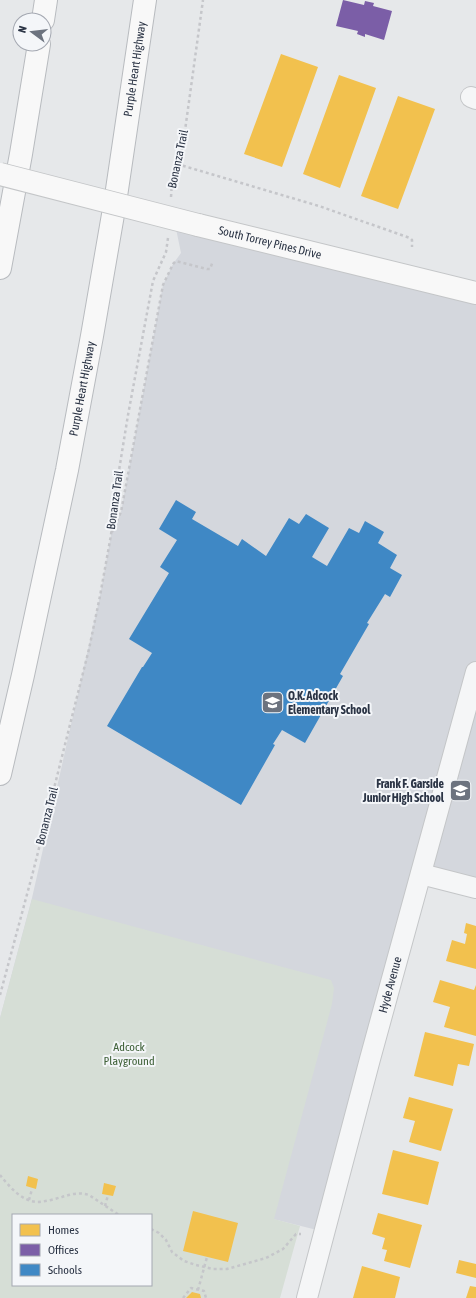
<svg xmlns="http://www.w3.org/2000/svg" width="476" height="1298" viewBox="0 0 476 1298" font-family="'Asap Condensed',sans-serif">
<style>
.built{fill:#d4d7dd}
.green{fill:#d6ded6;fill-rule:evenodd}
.homes{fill:#f2c14e}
.offices{fill:#7b5ea7}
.schools{fill:#3f88c5}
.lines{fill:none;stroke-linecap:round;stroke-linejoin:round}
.minor-casing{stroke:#c4c6c8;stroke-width:22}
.secondary-casing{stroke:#c4c6c8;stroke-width:24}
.motorway-casing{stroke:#b8bbbf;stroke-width:24}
.path{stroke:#c5c6ca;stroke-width:2.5;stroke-dasharray:3 3;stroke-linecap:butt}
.minor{stroke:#f5f6f7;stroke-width:20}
.secondary{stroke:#f8f8f8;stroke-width:22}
.motorway{stroke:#f8f8f8;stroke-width:22}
.secondary-bridge-casing{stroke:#c4c6c8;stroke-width:24;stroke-linecap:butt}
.secondary-bridge{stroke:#f8f8f8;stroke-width:22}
.labels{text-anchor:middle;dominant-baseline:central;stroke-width:4;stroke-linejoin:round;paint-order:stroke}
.street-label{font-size:12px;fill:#2b3445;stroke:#f4f6f9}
.poi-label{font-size:12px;font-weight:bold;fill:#2b3445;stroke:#f4f6f9;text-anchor:start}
.park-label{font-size:12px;fill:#3f6138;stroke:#f4f6f9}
</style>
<rect width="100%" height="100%" fill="#e6e8ea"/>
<path class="built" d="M174 219 476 294V888L421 874 325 1232 0 1151V1018L32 898 100 596 111 535 121 512 163 285 173 264 181 253Z"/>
<path class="green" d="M32 899 331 980 334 988 332 1004 274 1219 300 1226 280 1298H0V1018ZM13 1215H151V1285H13Z"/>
<path class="homes" d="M281 54 318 67 282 167 244 154Z
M339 75 376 88 340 188 303 174Z
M398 96 435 109 398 209 361 196Z
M466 923 476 926V969L446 961 452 940 465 944 467 934 464 933Z
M440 980 474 990 476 985V1036L444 1027 450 1007 433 1002Z
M425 1032 474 1044 469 1066 458 1064 453 1086 414 1076Z
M409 1097 453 1109 441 1151 409 1142 415 1121 403 1118Z
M393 1150 439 1162 428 1205 382 1194Z
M28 1176 38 1179 36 1189 26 1186Z
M104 1183 116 1186 113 1196 102 1194Z
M193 1211 238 1223 228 1262 183 1251Z
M378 1213 422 1225 410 1268 384 1261 387 1250 382 1249 385 1238 372 1234Z
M459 1260 476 1264V1278L456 1273Z
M362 1266 400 1277 395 1298H353Z
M470 1286 476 1287V1298H466Z
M192 1292 200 1294 201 1298H186Z"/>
<path class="offices" d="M343 0 364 5 365 1 374 3 373 6 392 11 384 40 365 34V37L357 34 358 31 336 26Z"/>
<path class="schools" d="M176 500 196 512 192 519 238 546 242 539 266 556 289 518 299 524 306 514 329 528 312 557 327 566 349 528 359 533 365 521 384 532 378 543 397 555 390 568 402 575 390 597 385 594 367 623 369 624 340 674 343 676 305 743 282 730 273 744 275 745 241 805 107 726 142 667H143L152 653 129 639 169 573 160 567 177 540 159 529Z"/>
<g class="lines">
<defs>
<g id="minor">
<path d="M471 97 476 99"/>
<path d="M421 874 476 888"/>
<path id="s1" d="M307 1298 370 1059 476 672"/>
</g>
<g id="secondary">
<path id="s2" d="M198 225 476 293"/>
</g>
<g id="motorway">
<path d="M43 20 46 0"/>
<path d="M0 268 21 154 39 44"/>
<path id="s3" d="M0 774 23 675 67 470 92 336 115 203 145 0"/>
</g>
</defs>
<use href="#minor" class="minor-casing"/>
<use href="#secondary" class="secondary-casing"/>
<use href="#motorway" class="motorway-casing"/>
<path class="path" d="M177 164 319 206 410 238 412 240V247
M171 197 172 183 183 145 203 0
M112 532 121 512 163 285 173 264 176 261 207 269H210L213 261
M0 995 33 872 89 649 100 596 111 535 115 495 128 415 153 281 166 252 168 238
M0 1175C9 1186 21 1201 37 1202 45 1202 54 1199 62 1197 71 1194 80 1192 89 1195L119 1215
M29 1200 32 1189
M105 1206 108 1195
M151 1229 159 1233 166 1240 172 1252 184 1261 196 1265 213 1269H227L266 1258 283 1249 296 1234H301
M198 1290 207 1257
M183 1298 191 1288 204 1291 206 1298"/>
<use href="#minor" class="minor"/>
<use href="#secondary" class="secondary"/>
<use href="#motorway" class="motorway"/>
<defs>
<path id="secondary-bridge" d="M0 174 198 225"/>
</defs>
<use href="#secondary-bridge" class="secondary-bridge-casing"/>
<use href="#secondary-bridge" class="secondary-bridge"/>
</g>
<defs>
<symbol id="school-square" viewBox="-11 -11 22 22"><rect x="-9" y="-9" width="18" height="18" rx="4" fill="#6c737f" stroke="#f4f6f9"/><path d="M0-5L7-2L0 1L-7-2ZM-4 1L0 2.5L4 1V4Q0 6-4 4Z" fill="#fff"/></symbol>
</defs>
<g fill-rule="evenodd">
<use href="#school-square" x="260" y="690" width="25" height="25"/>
<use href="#school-square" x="448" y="778" width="25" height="25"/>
</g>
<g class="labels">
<g class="street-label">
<text stroke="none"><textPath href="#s3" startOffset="718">Purple Heart Highway</textPath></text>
<text transform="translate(178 159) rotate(-78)">Bonanza Trail</text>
<text stroke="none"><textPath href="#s2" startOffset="74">South Torrey Pines Drive</textPath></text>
<text stroke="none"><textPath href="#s3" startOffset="394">Purple Heart Highway</textPath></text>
<text transform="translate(115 500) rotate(-82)">Bonanza Trail</text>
<text transform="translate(47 816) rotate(-76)">Bonanza Trail</text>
<text stroke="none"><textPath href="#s1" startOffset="324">Hyde Avenue</textPath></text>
</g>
<g class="poi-label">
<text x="288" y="696">O.K. Adcock<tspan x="288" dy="14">Elementary School</tspan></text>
<text x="444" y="784" text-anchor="end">Frank F. Garside<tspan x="444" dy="14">Junior High School</tspan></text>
</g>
<g class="park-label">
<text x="129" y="1047">Adcock<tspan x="129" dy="14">Playground</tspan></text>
</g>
</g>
<rect x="12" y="1214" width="140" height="72" fill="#f4f6f9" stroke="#a4a8b1"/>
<rect x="20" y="1224" width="20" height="12" fill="#f2c14e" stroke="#a4a8b1"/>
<text x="48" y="1234" font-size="12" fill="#2b3445">Homes</text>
<rect x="20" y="1244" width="20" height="12" fill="#7b5ea7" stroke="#a4a8b1"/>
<text x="48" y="1254" font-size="12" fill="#2b3445">Offices</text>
<rect x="20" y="1264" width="20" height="12" fill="#3f88c5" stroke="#a4a8b1"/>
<text x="48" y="1274" font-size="12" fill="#2b3445">Schools</text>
<g transform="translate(32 32) rotate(285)"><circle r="19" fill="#f4f6f9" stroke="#a4a8b1"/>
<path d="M0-3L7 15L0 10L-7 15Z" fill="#6c737f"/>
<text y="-6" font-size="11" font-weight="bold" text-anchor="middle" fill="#2b3445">N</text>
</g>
</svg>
